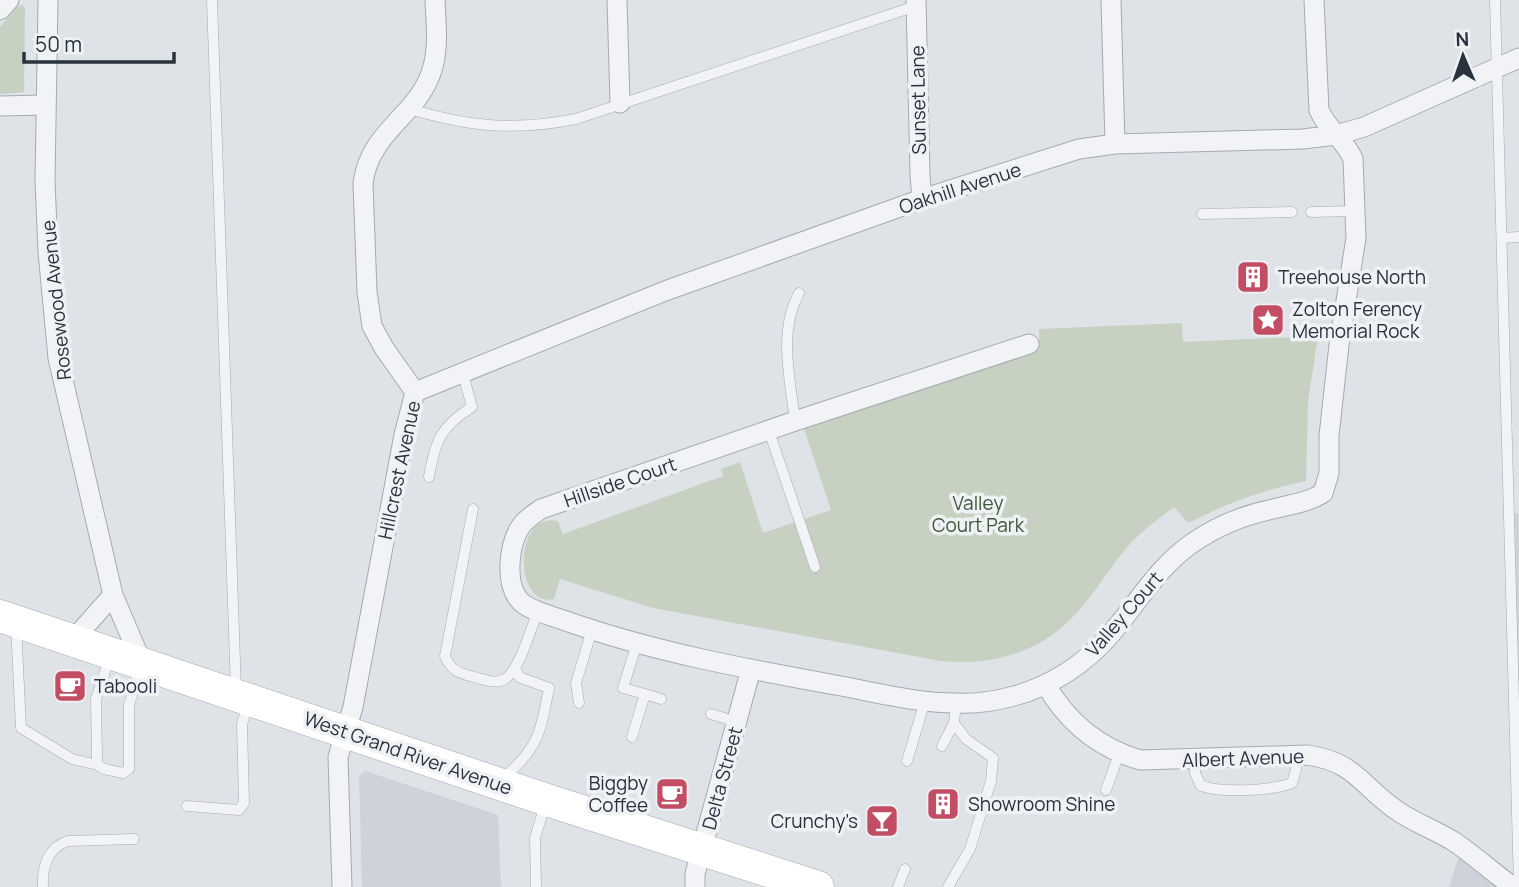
<svg xmlns="http://www.w3.org/2000/svg" width="1519" height="887" viewBox="0 0 1519 887" font-family="Manrope,sans-serif">
<style>
.built{fill:#ced2d9}
.green{fill:#c6d1c1}
.lines{fill:none;stroke-linecap:round;stroke-linejoin:round}
.lane-casing{stroke:#a5aab1;stroke-width:11}
.street-casing{stroke:#a5aab1;stroke-width:21}
.primary-casing{stroke:#a0a8b2;stroke-width:33}
.lane{stroke:#f2f3f6;stroke-width:10}
.street{stroke:#f2f3f6;stroke-width:19}
.primary{stroke:#fff;stroke-width:32}
.labels{text-anchor:middle;dominant-baseline:central;stroke-width:7;stroke-linejoin:round;paint-order:stroke}
.street-label{font-size:19px;fill:#29323d;stroke:#eff2f5}
.poi-label{font-size:19px;fill:#29323d;stroke:#eff2f5;text-anchor:start}
.park-label{font-size:19px;fill:#3f5838;stroke:#eff2f5}
</style>
<rect width="100%" height="100%" fill="#dfe3e7"/>
<path class="built" d="M1519 513V818L1509 514Z
M365 771 498 815 501 887H362L359 776Z
M1459 856 1504 887H1449Z"/>
<path class="green" d="M23 5 25 9 24 92 0 94V27L18 6Z
M1182 323 1183 342 1318 336 1308 402 1306 481C1265 490 1228 502 1191 522H1187L1174 507C1158 519 1143 530 1129 545 1108 569 1092 599 1069 621 1035 654 987 666 941 661L653 608 560 579 554 599C514 609 512 511 558 521L563 534 723 476 721 469 740 462 763 533 831 510 803 426 1039 349V329Z"/>
<g class="lines">
<defs>
<path id="lane" d="M212 0 236 690
M1495 0 1519 887
M410 109C469 127 514 131 576 119L916 6
M1311 212 1355 211
M1202 214 1292 212
M1502 238 1519 237
M795 421C790 378 778 332 799 293
M769 431 815 567
M429 477C435 441 441 426 472 407L463 374
M473 509 445 656C451 671 459 673 474 677 483 679 496 685 505 679 520 669 531 628 538 611
M16 625 21 728 72 759 98 765
M110 656 96 699 97 758 98 765 104 769 123 773 129 769V705L140 669
M645 694 661 699
M579 703 576 683 592 630
M711 714 737 722
M632 737 645 694 623 688 637 643
M942 746 954 723
M1195 760V773L1201 786C1223 793 1270 791 1292 783L1296 770V755
M907 761 925 701
M503 778C539 748 540 733 549 688L519 677 515 668
M1106 790 1119 754
M187 806 239 810 244 803 242 724 248 704
M609 815 617 788
M43 887C42 867 48 847 68 841L134 839
M536 887 535 838 545 805
M898 887 905 869
M948 887 970 849 991 781 993 758 966 739 954 723 956 703"/>
<path id="street" d="M48 0 45 181 48 252 58 358 113 595 142 663
M617 0 620 103
M916 0 920 175 922 199
M1111 0 1115 144
M0 10 9 0
M0 106 46 105
M1029 344 795 421 541 509C534 514 526 519 521 526 509 544 504 583 520 601 530 611 550 615 563 620 653 652 747 669 841 686 878 693 918 703 956 703 974 704 996 701 1014 696 1051 686 1085 664 1110 635 1137 604 1157 568 1191 544 1215 527 1244 515 1273 509 1291 504 1307 503 1323 493L1329 473V436L1339 345 1356 238 1353 159C1345 140 1327 129 1319 110L1314 0
M415 392 665 291 922 199 1079 149 1115 144 1303 139 1336 135 1364 127 1519 58
M73 640 113 595
M1046 685C1068 723 1099 748 1140 760L1308 755C1358 763 1361 787 1399 812 1417 824 1438 831 1456 843 1476 857 1494 873 1513 887
M342 887 338 757 353 707 404 435 415 392 384 348 372 326 367 292 363 183C370 130 418 116 432 70 439 48 436 23 435 0
M695 887V874L751 669"/>
<path id="primary" d="M0 616 547 800 818 887"/>
</defs>
<use href="#lane" class="lane-casing"/>
<use href="#street" class="street-casing"/>
<use href="#primary" class="primary-casing"/>
<use href="#lane" class="lane"/>
<use href="#street" class="street"/>
<use href="#primary" class="primary"/>
</g>
<defs>
<symbol id="building-square" viewBox="-11 -11 22 22"><rect x="-9" y="-9" width="18" height="18" rx="4" fill="#c34e64" stroke="#eff2f5"/><path d="M-4-6H4V6H1V3H-1V6H-4ZM-2.5-4.3h1.7v1.8h-1.7ZM.8-4.3h1.7v1.8H.8ZM-2.5-1h1.7V.8h-1.7ZM.8-1h1.7V.8H.8Z" fill="#fff"/></symbol>
<symbol id="sight-square" viewBox="-11 -11 22 22"><rect x="-9" y="-9" width="18" height="18" rx="4" fill="#c34e64" stroke="#eff2f5"/><path d="M0-6L1.8-2.2L6-1.7L2.9 1.2L3.7 5.4L0 3.3L-3.7 5.4L-2.9 1.2L-6-1.7L-1.8-2.2Z" fill="#fff"/></symbol>
<symbol id="cafe-square" viewBox="-11 -11 22 22"><rect x="-9" y="-9" width="18" height="18" rx="4" fill="#c34e64" stroke="#eff2f5"/><path d="M-5.5-4.5H6V0H3Q3 3.5 0 3.5H-2.5Q-5.5 3.5-5.5 0ZM3-3.2v2h1.7v-2ZM-6 4.5H4V6H-6Z" fill="#fff"/></symbol>
<symbol id="bar-square" viewBox="-11 -11 22 22"><rect x="-9" y="-9" width="18" height="18" rx="4" fill="#c34e64" stroke="#eff2f5"/><path d="M-6-5H6L.8 .8V4.5H3.5V6h-7V4.5H-.8V.8Z" fill="#fff"/></symbol>
</defs>
<g fill-rule="evenodd">
<use href="#building-square" x="1234" y="258" width="38" height="38"/>
<use href="#sight-square" x="1249" y="301" width="38" height="38"/>
<use href="#cafe-square" x="51" y="667" width="38" height="38"/>
<use href="#cafe-square" x="653" y="775" width="38" height="38"/>
<use href="#building-square" x="924" y="785" width="38" height="38"/>
<use href="#bar-square" x="863" y="802" width="38" height="38"/>
</g>
<g class="labels">
<g class="street-label">
<text transform="translate(918 100) rotate(-91)">Sunset Lane</text>
<text transform="translate(960 188) rotate(-18)">Oakhill Avenue</text>
<text transform="translate(56 300) rotate(-96)">Rosewood Avenue</text>
<text transform="translate(399 470) rotate(-78)">Hillcrest Avenue</text>
<text transform="translate(620 482) rotate(-19)">Hillside Court</text>
<text transform="translate(1124 614) rotate(-49)">Valley Court</text>
<text transform="translate(408 753) rotate(19)">West Grand River Avenue</text>
<text transform="translate(1243 758) rotate(-2)">Albert Avenue</text>
<text transform="translate(722 778) rotate(-75)">Delta Street</text>
</g>
<g class="poi-label">
<text x="1278" y="277">Treehouse North</text>
<text x="1292" y="309">Zolton Ferency<tspan x="1292" dy="22">Memorial Rock</tspan></text>
<text x="94" y="686">Tabooli</text>
<text x="648" y="783" text-anchor="end">Biggby<tspan x="648" dy="22">Coffee</tspan></text>
<text x="968" y="804">Showroom Shine</text>
<text x="858" y="821" text-anchor="end">Crunchy's</text>
</g>
<g class="park-label">
<text x="978" y="503">Valley<tspan x="978" dy="22">Court Park</tspan></text>
</g>
</g>
<g transform="translate(1463 56) rotate(358)" stroke="#eff2f5" stroke-width="5" paint-order="stroke">
<path d="M0-5L12 26L0 18L-12 26Z" fill="#29323d"/>
<text y="-10" font-size="19" font-weight="bold" text-anchor="middle" fill="#29323d">N</text>
</g>
<path d="M24 52v10h150v-10" fill="none" stroke="#29323d" stroke-width="3.5"/>
<text x="35" y="52" font-size="21" fill="#29323d" stroke="#eff2f5" stroke-width="5" paint-order="stroke">50 m</text>
</svg>
